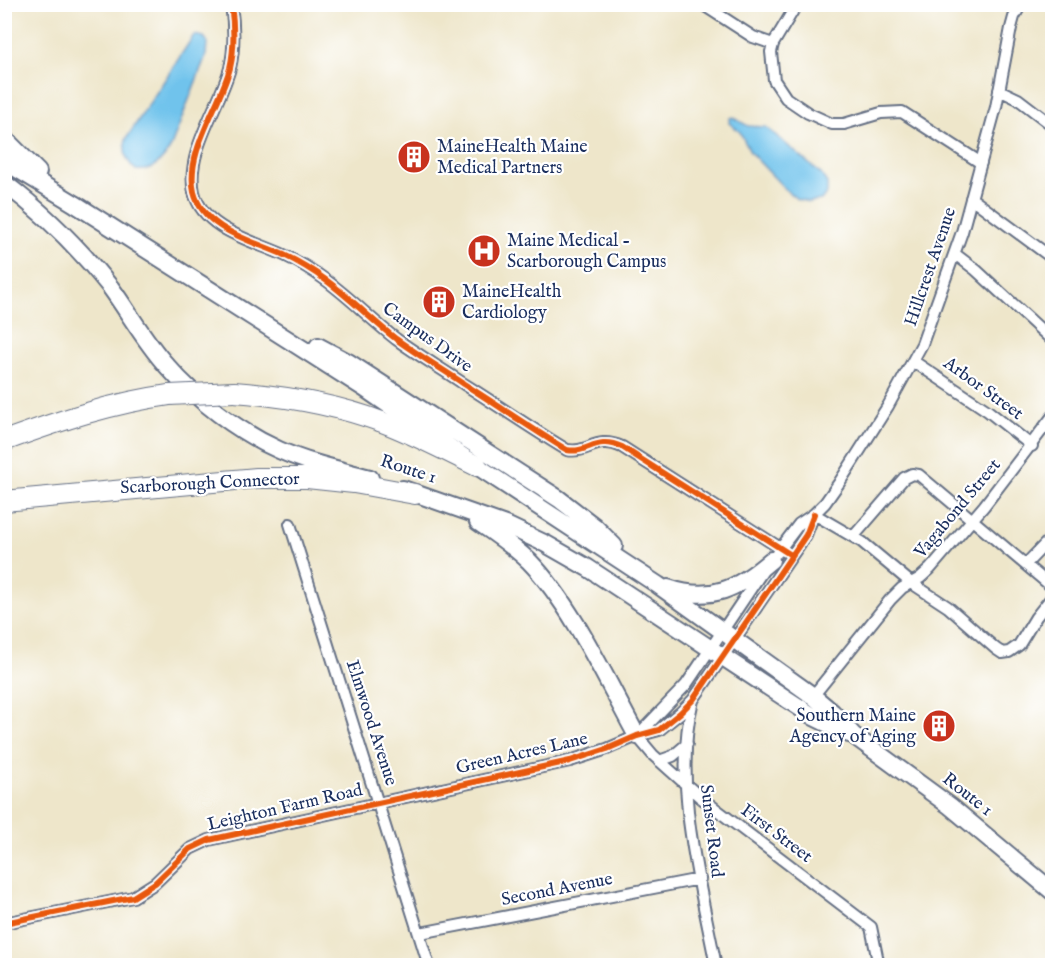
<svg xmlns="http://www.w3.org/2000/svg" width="1057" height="970" viewBox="0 0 1057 970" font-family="'IM FELL English',serif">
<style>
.water{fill:#70c3ec;stroke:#4679a5;stroke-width:1.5}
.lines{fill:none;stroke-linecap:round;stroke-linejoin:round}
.street-casing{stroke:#656f84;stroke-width:14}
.primary-casing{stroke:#656f84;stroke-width:20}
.highway-casing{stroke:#656f84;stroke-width:22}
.street{stroke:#fff;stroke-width:10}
.primary{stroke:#fff;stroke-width:16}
.highway{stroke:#fff;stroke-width:20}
.highway-bridge-casing{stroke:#656f84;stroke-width:22;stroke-linecap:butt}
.highway-bridge{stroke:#fff;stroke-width:20}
.cycleway-casing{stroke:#fff;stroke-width:10}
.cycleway{stroke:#e8590c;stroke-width:6}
.labels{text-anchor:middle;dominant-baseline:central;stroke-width:4.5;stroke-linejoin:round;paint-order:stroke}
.poi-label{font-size:18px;fill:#1b2f5e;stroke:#fff;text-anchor:start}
.street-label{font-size:18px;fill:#1b2f5e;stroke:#fff}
</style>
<rect width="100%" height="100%" fill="#fff"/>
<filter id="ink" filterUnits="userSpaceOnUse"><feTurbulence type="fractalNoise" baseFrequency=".0167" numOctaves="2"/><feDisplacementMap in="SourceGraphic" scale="12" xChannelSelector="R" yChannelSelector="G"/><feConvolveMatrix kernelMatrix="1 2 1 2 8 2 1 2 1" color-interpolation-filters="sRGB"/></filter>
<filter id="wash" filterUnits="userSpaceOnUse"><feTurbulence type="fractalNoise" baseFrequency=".008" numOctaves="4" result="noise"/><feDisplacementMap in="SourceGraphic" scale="24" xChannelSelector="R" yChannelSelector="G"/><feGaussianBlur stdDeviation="1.35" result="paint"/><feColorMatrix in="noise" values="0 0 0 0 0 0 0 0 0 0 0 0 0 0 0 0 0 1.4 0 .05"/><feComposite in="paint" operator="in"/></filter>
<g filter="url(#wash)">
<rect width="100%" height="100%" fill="#eee6ca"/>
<path class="water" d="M194 35 204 37 207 41 206 55 170 149C161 162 152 172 136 170 126 161 123 152 126 139Z
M732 117 748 126 766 127 821 174 827 183V192L821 200 808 202 797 199 787 191 750 152 740 132 729 123 730 118Z"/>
</g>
<g filter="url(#ink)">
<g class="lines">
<defs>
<path id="street" d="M231 4C234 25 235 47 230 68 220 106 185 152 194 192 203 230 254 241 284 255 331 277 357 308 396 339 418 355 442 369 464 384 499 406 532 429 567 450 589 454 595 435 622 447L791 555
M702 4 753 37 773 44
M797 4 773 44 771 52 774 80 786 98 808 113 832 124H844L881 113 902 112 981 163
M999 90 1018 99 1052 125
M971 198 1052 258
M955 254 976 270 1052 340
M913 361 988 411 1032 446
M814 514 862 542 910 582 948 607 996 649 1002 653 1009 652 1019 645 1036 617 1052 597
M290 524 429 966
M854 536 904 478 912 474 919 475 1052 587
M777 553 799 524 814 514 825 503 839 483 888 406 922 344 962 232 996 107 1011 28 1014 17 1021 4
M1026 564 1052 537
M813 696 890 600 902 588 920 578 930 569 984 506 1052 417
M693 700C672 783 700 883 716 966
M637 736 686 685 762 572
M637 736 653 755 700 797 871 927 879 966
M659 761 673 756 687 744
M4 923 133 897 155 883 190 849 209 840 570 761 607 749 637 736 659 730 680 713 693 700 806 535 814 514
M420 933 700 879"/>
<path id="primary" d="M4 138 38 172
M4 161 75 204 364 388 477 466 658 585 813 696 832 712 853 735 950 806 1052 891
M4 183C44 213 80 249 111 288 130 314 145 342 167 366 197 400 237 431 279 450 308 463 340 470 370 478
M318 346 348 362 559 499 594 526 614 546
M403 489 508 526 546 544 588 568 814 717 849 734
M478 522C496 534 513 546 529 561 573 606 606 680 637 736
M668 588C711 603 739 588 771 560"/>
<path id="highway" d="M234 392C284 396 334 404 382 422 414 434 446 451 477 466
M4 441C59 421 111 403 169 395
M4 501 257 478H307L354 483 415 494"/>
</defs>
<use href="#street" class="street-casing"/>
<use href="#primary" class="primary-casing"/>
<use href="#highway" class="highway-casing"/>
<use href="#street" class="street"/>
<use href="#primary" class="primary"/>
<use href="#highway" class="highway"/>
<defs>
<path id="highway-bridge" d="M169 395 234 392"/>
</defs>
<use href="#highway-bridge" class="highway-bridge-casing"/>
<use href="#highway-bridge" class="highway-bridge"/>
<defs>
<path id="cycleway" d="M231 4C234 25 235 47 230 68 220 106 185 152 194 192 203 230 254 241 284 255 331 277 357 308 396 339 418 355 442 369 464 384 499 406 532 429 567 450 589 454 595 435 622 447L791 555
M4 923 133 897 155 883 190 849 209 840 570 761 607 749 637 736 659 730 680 713 693 700 806 535 814 514"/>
</defs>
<use href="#cycleway" class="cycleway-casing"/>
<use href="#cycleway" class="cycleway"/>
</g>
</g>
<defs>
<symbol id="building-disc" viewBox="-11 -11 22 22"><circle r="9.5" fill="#c8321e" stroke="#fff"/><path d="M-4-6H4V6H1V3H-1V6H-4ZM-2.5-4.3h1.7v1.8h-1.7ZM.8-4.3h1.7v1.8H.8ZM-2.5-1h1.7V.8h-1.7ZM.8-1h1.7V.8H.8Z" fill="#fff"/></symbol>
<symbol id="hospital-disc" viewBox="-11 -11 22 22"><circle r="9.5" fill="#c8321e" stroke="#fff"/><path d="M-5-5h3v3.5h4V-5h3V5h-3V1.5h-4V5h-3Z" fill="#fff"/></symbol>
</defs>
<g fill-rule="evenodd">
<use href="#building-disc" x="395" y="138" width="38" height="38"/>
<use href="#hospital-disc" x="465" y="232" width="38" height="38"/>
<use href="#building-disc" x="420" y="283" width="38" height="38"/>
<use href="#building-disc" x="920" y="707" width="38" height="38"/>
</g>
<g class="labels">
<g class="poi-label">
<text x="437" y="147">MaineHealth Maine<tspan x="437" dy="21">Medical Partners</tspan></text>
<text x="507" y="241">Maine Medical -<tspan x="507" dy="21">Scarborough Campus</tspan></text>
<text x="462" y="292">MaineHealth<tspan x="462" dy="21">Cardiology</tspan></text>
<text x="916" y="716" text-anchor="end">Southern Maine<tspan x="916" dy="21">Agency of Aging</tspan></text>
</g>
<g class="street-label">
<text transform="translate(931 267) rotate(-71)">Hillcrest Avenue</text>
<text transform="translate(427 338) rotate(36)">Campus Drive</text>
<text transform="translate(983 389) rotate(36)">Arbor Street</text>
<text transform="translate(408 470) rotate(18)">Route 1</text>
<text transform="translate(210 484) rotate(-3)">Scarborough Connector</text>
<text transform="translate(958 509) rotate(-50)">Vagabond Street</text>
<text transform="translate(371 723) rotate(72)">Elmwood Avenue</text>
<text transform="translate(522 754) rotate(-13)">Green Acres Lane</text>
<text transform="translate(967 795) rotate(38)">Route 1</text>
<text transform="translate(285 808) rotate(-13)">Leighton Farm Road</text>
<text transform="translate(711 831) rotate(83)">Sunset Road</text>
<text transform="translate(776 834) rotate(37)">First Street</text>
<text transform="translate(557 890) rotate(-11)">Second Avenue</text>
</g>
</g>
<rect width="1057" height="970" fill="none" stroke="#fff" stroke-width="24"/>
</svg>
